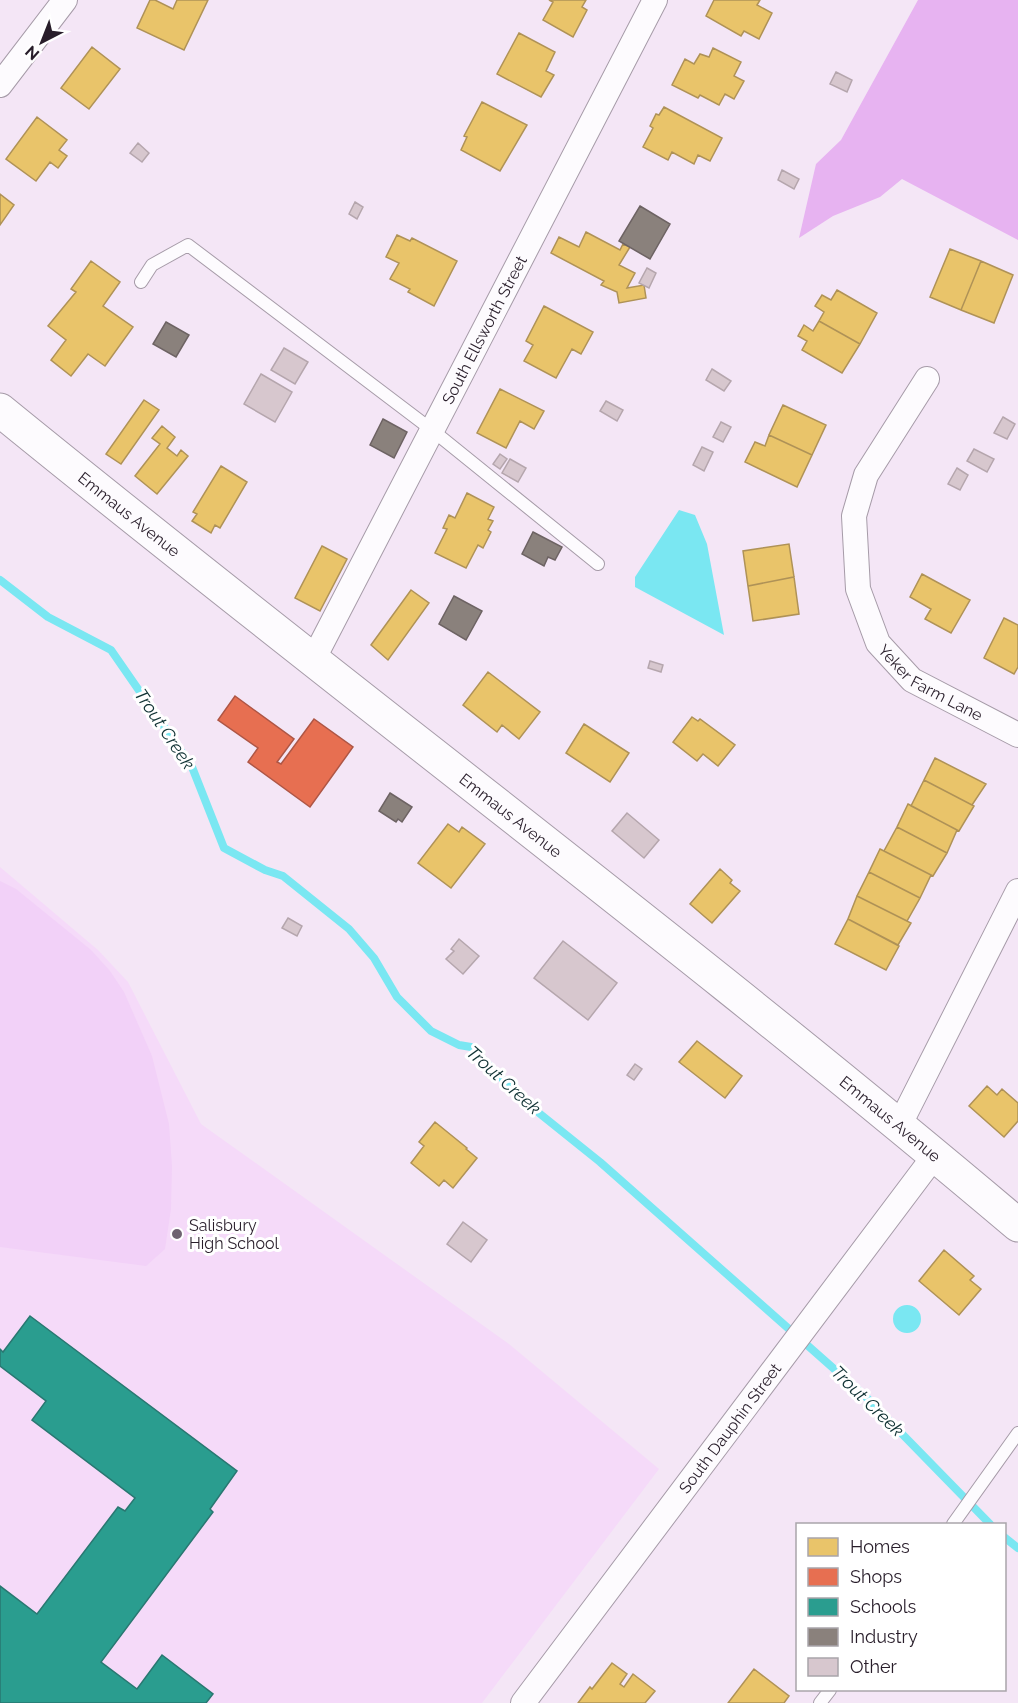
<svg xmlns="http://www.w3.org/2000/svg" width="1018" height="1703" viewBox="0 0 1018 1703" font-family="Raleway,sans-serif">
<style>
.built{fill:#f5daf9}
.green{fill:#f2d1f8}
.forest{fill:#e7b3f1}
.water{fill:#7ae7f2}
.homes{fill:#e9c46a;stroke:#af9257;stroke-width:1.5}
.shops{fill:#e76f51;stroke:#ae5645;stroke-width:1.5}
.schools{fill:#2a9d8f;stroke:#297771;stroke-width:1.5}
.industry{fill:#8a817c;stroke:#6d6363;stroke-width:1.5}
.lines{fill:none;stroke-linecap:round;stroke-linejoin:round}
.stream{stroke:#7ae7f2;stroke-width:8}
.building{fill:#d7c7ce;stroke:#b5a6ad;stroke-width:1.5}
.lane-casing{stroke:#a69ba8;stroke-width:14}
.street-casing{stroke:#a69ba8;stroke-width:26}
.secondary-casing{stroke:#a69ba8;stroke-width:35}
.lane{stroke:#fdfbfe;stroke-width:12}
.street{stroke:#fdfbfe;stroke-width:24}
.secondary{stroke:#fdfbfe;stroke-width:33}
.poi-dot{fill:#6f6371;stroke:#fff;stroke-width:2}
.labels{text-anchor:middle;dominant-baseline:central;stroke-width:6;stroke-linejoin:round;paint-order:stroke}
.street-label{font-size:16px;fill:#281d2a;stroke:#fff}
.poi-label{font-size:16px;fill:#281d2a;stroke:#fff;text-anchor:start}
.water-label{font-size:18px;font-style:italic;fill:#0f3133;stroke:#fff}
</style>
<rect width="100%" height="100%" fill="#f4e6f6"/>
<path class="built" d="M0 867 98 950 128 982 201 1124 509 1344 659 1469 482 1703H0Z"/>
<path class="green" d="M0 881 16 889 91 950 110 971 124 992 152 1056 169 1124 172 1166 171 1209 165 1249 146 1266 0 1247Z"/>
<path class="forest" d="M918 0H1018V240L902 179 880 197 833 216 799 238 816 164 841 140Z"/>
<path class="water" d="M679 510 695 515 707 544 724 635 635 587V577Z
M893 1319a14 14 0 1 1 28 0a14 14 0 1 1-28 0Z"/>
<path class="homes" d="M150 0H155L173 9 177 0H208L184 50 137 28Z
M549 0H586L582 7 587 10 573 37 543 20 553 2Z
M714 0H760L757 5 772 13 759 39 744 31 741 36 706 16Z
M519 33 555 52 546 71 554 75 541 97 497 74Z
M92 47 120 69 89 109 61 88Z
M713 48 741 62 734 76 744 81 734 99 725 94 719 105 700 95 698 98 672 85 685 59 694 64 700 54 709 57Z
M482 102 527 125 500 171 461 150 467 137 464 136Z
M664 107 722 138 710 161 698 155 694 164 672 152 668 160 643 147 653 128 650 126 656 114 659 115Z
M37 117 67 140 59 150 67 156 58 168 50 162 36 181 6 159Z
M0 194 14 205 0 225Z
M586 232 620 250 623 244 630 247 619 265 635 273 627 288 644 285 646 298 619 303 617 292 601 285 604 281 551 253 559 237 579 247Z
M397 235 410 241 412 238 457 261 434 306 408 292 410 289 390 279 399 263 386 257Z
M950 249 981 261 961 310 930 297Z
M91 261 120 282 103 306 133 327 105 366 88 354 71 376 51 360 66 340 48 326 76 292 71 289Z
M981 261 1013 275 994 323 961 310Z
M837 290 877 313 860 344 819 321 824 312 815 306 822 295 831 300Z
M544 306 593 332 581 354 572 349 556 378 524 361 533 345 526 341Z
M819 321 860 344 842 373 802 350 807 341 798 336 804 325 813 331Z
M500 389 544 411 534 429 520 421 506 448 477 433Z
M144 400 159 410 121 464 106 454Z
M783 405 826 425 812 455 769 435Z
M162 426 175 437 167 448 177 456 181 450 188 456 157 494 135 476 160 444 152 438Z
M769 435 812 455 797 487 745 462 755 442 765 446Z
M221 466 247 482 220 528 215 525 211 533 192 521 197 514 193 512Z
M467 493 494 507 488 519 493 521 488 530 491 532 483 548 478 545 466 568 435 553 447 529 443 528 449 515 455 518Z
M789 544 794 577 748 586 743 551Z
M322 546 347 559 320 611 295 598Z
M922 574 970 600 951 633 925 619 931 609 910 597Z
M794 577 799 614 753 621 748 586Z
M411 590 429 603 388 660 371 645Z
M1004 618 1018 625V667L1014 674 984 658Z
M488 672 540 712 519 739 502 725 497 732 463 705Z
M692 717 698 721 700 719 735 745 718 766 703 754 697 761 673 742Z
M584 724 629 753 610 782 566 753Z
M935 758 986 784 972 805 924 780Z
M924 780 974 806 959 831 911 806Z
M908 804 957 830 947 853 897 827Z
M448 824 459 832 462 827 485 844 451 888 418 863Z
M897 827 947 853 933 876 884 851Z
M880 849 931 875 920 898 869 872Z
M720 869 732 880 730 883 740 891 712 923 690 904Z
M869 872 920 898 907 921 857 896Z
M857 896 911 923 898 945 848 919Z
M848 919 899 946 886 970 835 944Z
M697 1041 742 1076 725 1098 679 1062Z
M987 1086 997 1095 1002 1089 1018 1103V1121L1004 1137 969 1106Z
M435 1122 467 1148 466 1149 477 1158 453 1188 444 1180 439 1186 411 1163 424 1146 419 1142Z
M944 1250 974 1276 970 1280 981 1289 959 1315 919 1281Z
M612 1663 627 1674 620 1684 624 1687 633 1674 655 1691 645 1703H578L590 1687 592 1689Z
M754 1669 789 1696 784 1703H728Z"/>
<path class="shops" d="M235 696 294 739 277 762 281 764 314 719 353 747 310 807 248 762 258 748 218 720Z"/>
<path class="schools" d="M30 1316 237 1471 210 1509 213 1512 101 1662 137 1689 162 1655 213 1694 206 1703H0V1586L37 1614 118 1507 125 1511 135 1498 32 1420 46 1401 0 1366V1349L3 1352Z"/>
<path class="industry" d="M640 206 670 224 650 259 619 241Z
M166 322 189 335 176 357 153 344Z
M383 419 407 432 394 458 370 445Z
M533 532 562 547 555 560 548 557 544 566 522 554Z
M454 596 482 611 466 640 439 624Z
M390 793 412 807 402 822 398 819 396 822 379 811Z"/>
<g class="lines">
<path class="stream" d="M0 580 48 617 111 650 192 767 224 848 265 870 283 876 349 929 374 958 397 997 431 1031 459 1045 471 1047 524 1101 600 1162 867 1398 990 1524
M1004 1537 1018 1548"/>
</g>
<path class="building" d="M836 72 852 80 847 92 830 84Z
M138 143 149 153 142 162 130 153Z
M782 170 799 179 794 189 778 180Z
M355 202 363 207 357 219 349 214Z
M647 268 656 273 649 288 639 283Z
M284 348 308 362 295 384 271 370Z
M712 369 731 381 724 391 706 380Z
M261 374 292 392 275 422 244 404Z
M606 401 623 410 617 421 600 411Z
M1003 417 1015 424 1007 439 994 433Z
M721 422 731 427 723 442 713 437Z
M702 447 713 452 704 471 693 465Z
M974 449 994 459 987 472 967 461Z
M500 454 507 459 500 469 493 464Z
M510 459 526 468 518 482 502 473Z
M957 468 968 475 960 490 948 484Z
M650 661 663 665 661 672 648 668Z
M627 813 659 840 644 858 612 831Z
M288 918 302 926 297 936 282 928Z
M459 939 479 956 463 974 446 959 454 951 451 949Z
M563 941 617 983 588 1020 534 978Z
M635 1064 642 1069 634 1080 627 1075Z
M463 1222 487 1240 471 1262 447 1244Z"/>
<g class="lines">
<defs>
<path id="lane" d="M141 282 152 265 188 245 432 430 598 564
M953 1524 1018 1433
M820 1703 830 1690"/>
<g id="street">
<path d="M0 85 65 0"/>
<path id="s1" d="M927 379 866 475 854 516 858 589 878 643 912 680 1018 735"/>
<path id="s2" d="M313 660 655 0"/>
<path d="M899 1126 1018 891"/>
<path id="s3" d="M523 1703 935 1155"/>
</g>
<g id="secondary">
<path id="s4" d="M0 410C337 685 686 944 1018 1225"/>
</g>
</defs>
<use href="#lane" class="lane-casing"/>
<use href="#street" class="street-casing"/>
<use href="#secondary" class="secondary-casing"/>
<use href="#lane" class="lane"/>
<use href="#street" class="street"/>
<use href="#secondary" class="secondary"/>
</g>
<circle class="poi-dot" cx="177" cy="1234" r="6"/>
<g class="labels">
<g class="street-label">
<text stroke="none"><textPath href="#s2" startOffset="372">South Ellsworth Street</textPath></text>
<text stroke="none"><textPath href="#s4" startOffset="166">Emmaus Avenue</textPath></text>
<text stroke="none"><textPath href="#s1" startOffset="354">Yeker Farm Lane</textPath></text>
<text stroke="none"><textPath href="#s4" startOffset="652">Emmaus Avenue</textPath></text>
<text stroke="none"><textPath href="#s4" startOffset="1138">Emmaus Avenue</textPath></text>
<text stroke="none"><textPath href="#s3" startOffset="344">South Dauphin Street</textPath></text>
</g>
<g class="poi-label">
<text x="189" y="1225">Salisbury<tspan x="189" dy="18">High School</tspan></text>
</g>
<g class="water-label">
<text transform="translate(165 729) rotate(56)">Trout Creek</text>
<text transform="translate(504 1080) rotate(42)">Trout Creek</text>
<text transform="translate(868 1401) rotate(44)">Trout Creek</text>
</g>
</g>
<rect x="796" y="1523" width="210" height="168" fill="#ffffff" stroke="#a9a5aa" stroke-width="1.5"/>
<rect x="808" y="1538" width="30" height="18" fill="#e9c46a" stroke="#a9a5aa" stroke-width="1.5"/>
<text x="850" y="1553" font-size="18" fill="#281d2a">Homes</text>
<rect x="808" y="1568" width="30" height="18" fill="#e76f51" stroke="#a9a5aa" stroke-width="1.5"/>
<text x="850" y="1583" font-size="18" fill="#281d2a">Shops</text>
<rect x="808" y="1598" width="30" height="18" fill="#2a9d8f" stroke="#a9a5aa" stroke-width="1.5"/>
<text x="850" y="1613" font-size="18" fill="#281d2a">Schools</text>
<rect x="808" y="1628" width="30" height="18" fill="#8a817c" stroke="#a9a5aa" stroke-width="1.5"/>
<text x="850" y="1643" font-size="18" fill="#281d2a">Industry</text>
<rect x="808" y="1658" width="30" height="18" fill="#d7c7ce" stroke="#a9a5aa" stroke-width="1.5"/>
<text x="850" y="1673" font-size="18" fill="#281d2a">Other</text>
<g transform="translate(42 42) rotate(222)" stroke="#ffffff" stroke-width="4.5" paint-order="stroke">
<path d="M0-4.5L10 22L0 15L-10 22Z" fill="#281d2a"/>
<text y="-9" font-size="16" font-weight="bold" text-anchor="middle" fill="#281d2a">N</text>
</g>
</svg>
